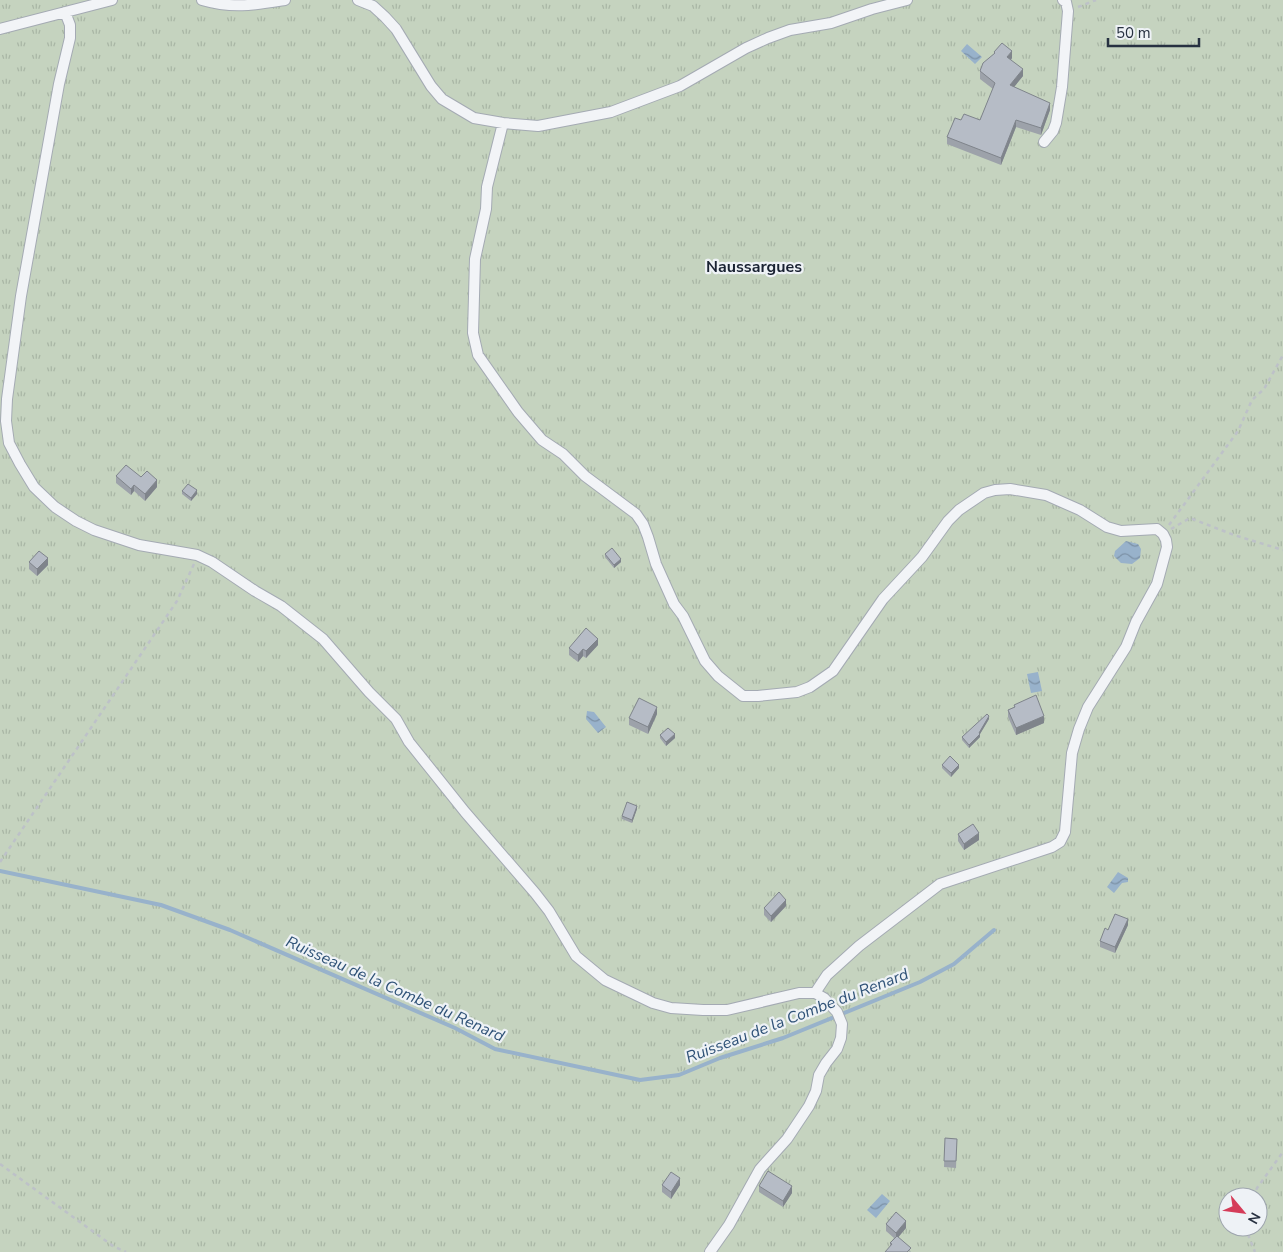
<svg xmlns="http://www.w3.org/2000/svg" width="1283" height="1252" viewBox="0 0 1283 1252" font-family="'Nunito Sans',sans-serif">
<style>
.grass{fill:url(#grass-tufts);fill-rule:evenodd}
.water{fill:url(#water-waves)}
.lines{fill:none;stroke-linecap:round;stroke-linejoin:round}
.stream{stroke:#98b2cb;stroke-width:4}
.minor-casing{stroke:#a4aab3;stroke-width:12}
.path{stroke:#bdc1c8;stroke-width:2.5;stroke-dasharray:4 4;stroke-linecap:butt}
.minor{stroke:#f2f4f7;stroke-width:10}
.wall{fill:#9da2aa}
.shaded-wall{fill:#7f848b}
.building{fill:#b6bcc6;stroke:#7f848b}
.labels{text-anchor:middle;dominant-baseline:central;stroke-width:4.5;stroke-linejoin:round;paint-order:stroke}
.neighbourhood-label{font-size:16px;font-weight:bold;fill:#192232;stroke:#eef2f6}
.water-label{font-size:16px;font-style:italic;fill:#2f5277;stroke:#eef2f6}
</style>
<defs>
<pattern id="grass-tufts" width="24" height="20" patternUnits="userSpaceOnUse" patternTransform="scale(1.25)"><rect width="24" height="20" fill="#c5d3bf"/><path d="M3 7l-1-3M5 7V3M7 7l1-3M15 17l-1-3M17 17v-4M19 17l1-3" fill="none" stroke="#a9b6a5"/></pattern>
<pattern id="water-waves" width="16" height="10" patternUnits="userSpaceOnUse" patternTransform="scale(1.25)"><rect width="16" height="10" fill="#98b2cb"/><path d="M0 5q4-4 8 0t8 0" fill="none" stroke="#7c91a6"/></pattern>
</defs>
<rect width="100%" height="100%" fill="#dfe3e9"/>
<path class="grass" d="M0 0H1283V1252H0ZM1228 1197H1258V1227H1228Z"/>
<path class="water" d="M967 44 982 57 975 64 961 51Z
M1126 541 1138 544 1141 549 1140 558 1132 564 1121 563 1114 556 1115 551Z
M1038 672 1042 691 1031 693 1027 674Z
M587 711 594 712 606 727 598 733 586 719Z
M1118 872 1128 878V882L1122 883 1114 893 1107 887Z
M882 1194 890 1201 876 1218 867 1210Z"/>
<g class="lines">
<path class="stream" d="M0 871 161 905 230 930 455 1028 495 1049 640 1080 679 1075 720 1058 783 1038 920 982 954 964 994 930"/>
<defs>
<path id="minor" d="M202 0C233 9 254 5 285 0
M358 0 373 6 385 17 396 29 431 86 442 99 474 118 503 123 538 126 611 112 680 86 746 48 768 38 790 30 831 23 872 9 907 0
M65 12 70 25V38L59 84 21 296 7 399 6 421 9 443 20 464 34 487 55 507 76 521 94 530 139 545 197 555 212 562 255 591 281 606 323 639 369 692 396 719 409 742 465 812 535 893 549 911 576 956 605 980 653 1003 671 1008 703 1010H727L799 993H815L824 998 837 1012 842 1024 841 1038 837 1049 826 1063 819 1075 816 1091 809 1106 787 1139 760 1169 729 1225 710 1252
M0 29 112 0
M503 123 487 187 486 209 475 259 473 333 478 355 518 412 542 440 563 454 585 476 636 514 643 524 648 537 656 564 674 604 683 616 705 661 718 676 743 696H758L797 692 810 687 833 671 883 599 922 557 948 521 959 510 984 493 995 490 1010 489 1046 495 1080 510 1107 527 1121 531 1157 529 1163 534 1166 540 1167 547 1157 584 1136 622 1126 647 1088 707 1079 729 1072 753 1065 832 1060 842 1052 847 940 884 859 946 827 975 815 993
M1044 142 1053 131 1056 123 1062 87 1068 11 1066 2 1063 0"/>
</defs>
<use href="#minor" class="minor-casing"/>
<path class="path" d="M1078 7 1096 0
M1169 525 1238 431 1252 400 1264 389 1283 355
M1171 529 1190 518 1234 535 1283 550
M0 862 177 601 194 564
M0 1164 113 1246 126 1252
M1253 1197 1257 1188 1283 1152
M1245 1227 1255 1252"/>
<use href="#minor" class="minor"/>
</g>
<path class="wall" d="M994 52 1012 58 1011 60 1023 76 1014 87 1050 110 1041 135 1016 127 1001 165 947 144V137L961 120H980L993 89 980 79V71L994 54Z
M116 476 141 477 157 487 145 501 134 491 131 495 116 483Z
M182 491 197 494 191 501 182 494Z
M605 554 621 562 614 568 605 557Z
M29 562 48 565 37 576 29 569Z
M598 645 586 658 583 656 578 662 569 655V648Z
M1014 705 1044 723 1016 735 1008 717V710L1014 707Z
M657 714 648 734 629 725V718Z
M989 719 980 734V737L969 748 962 740V737Z
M660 735 675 738 666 746 660 738Z
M942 765 959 768 951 777 942 768Z
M637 809 632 823 622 819V816Z
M958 834 979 840 964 850 958 841Z
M786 906 771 922 764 915V908Z
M1128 925 1115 953 1100 947V941L1108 930Z
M945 1138 957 1139 956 1168 944 1167Z
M662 1185H680L671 1199 662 1192Z
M759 1186 792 1193 783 1207 759 1192Z
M886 1224 906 1228 898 1237 911 1252 890 1247V1243L894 1238 886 1231Z"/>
<path class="shaded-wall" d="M1012 51V58L1007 65V57Z
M1023 69V76L1010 92V85Z
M1050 103V110L1041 135V128Z
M1016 120V127L1001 165V158Z
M157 480V487L145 501V494Z
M134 485V491L131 495V489Z
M197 490V494L191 501V498Z
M48 558V565L37 576V569Z
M621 559V562L614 568V565Z
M598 639V645L586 658V651Z
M583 649V656L578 662V655Z
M657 707V714L648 734V727Z
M989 716V719L980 734V737L969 748V745Z
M1044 716V723L1016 735V728Z
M675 734V738L666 746V742Z
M959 765V768L951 777V773Z
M637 806V809L632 823V820Z
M979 833V840L964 850V844Z
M786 900V906L771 922V916Z
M1128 919V925L1115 953V947Z
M680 1178V1185L671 1199V1192Z
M792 1186V1193L783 1207V1201Z
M906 1221V1228L896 1240V1233Z"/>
<path class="building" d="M1002 43 1012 51 1007 57 1023 69 1010 85 1050 103 1041 128 1016 120 1001 158 947 137 955 118 961 120 964 114 980 120 995 83 980 71 983 63 995 53 994 52Z
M126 465 141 477 147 471 157 480 145 494 134 485 131 489 116 476Z
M188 484 197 490 191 498 182 491Z
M612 548 621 559 614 565 605 554Z
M39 551 48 558 37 569 29 562Z
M586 628 598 639 586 651 583 649 578 655 569 648Z
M1036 695 1044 716 1016 728 1008 710 1015 707 1014 705Z
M639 698 657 707 648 727 629 718Z
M987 714 989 716 979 733 980 734 969 745 962 737Z
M668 728 675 734 666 742 660 735Z
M950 756 959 765 951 773 942 765Z
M627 802 637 806 632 820 622 816Z
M973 824 979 833 964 844 958 834Z
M779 892 786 900 771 916 764 908Z
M1115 914 1128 919 1115 947 1100 941 1105 928 1108 930Z
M945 1138 957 1139 956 1161H944Z
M768 1171 792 1186 783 1201 759 1186Z
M671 1172 680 1178 671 1192 662 1185Z
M896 1212 906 1221 896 1233 886 1224Z
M897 1236 911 1248 907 1252H885L892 1244 890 1243Z"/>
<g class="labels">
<g class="neighbourhood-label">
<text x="754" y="267">Naussargues</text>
</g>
<g class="water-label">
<text transform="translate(395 989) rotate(24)">Ruisseau de la Combe du Renard</text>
<text transform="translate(797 1016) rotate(-21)">Ruisseau de la Combe du Renard</text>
</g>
</g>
<g transform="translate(1243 1212) rotate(119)"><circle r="24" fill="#eef2f6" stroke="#9ea5ae"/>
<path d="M0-4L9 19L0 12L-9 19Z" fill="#d53c59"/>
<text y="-8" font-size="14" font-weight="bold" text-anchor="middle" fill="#273141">N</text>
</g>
<path d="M1108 38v8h91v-8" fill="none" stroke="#273141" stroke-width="2.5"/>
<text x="1116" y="38" font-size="15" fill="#273141" stroke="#eef2f6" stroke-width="4" paint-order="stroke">50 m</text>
</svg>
